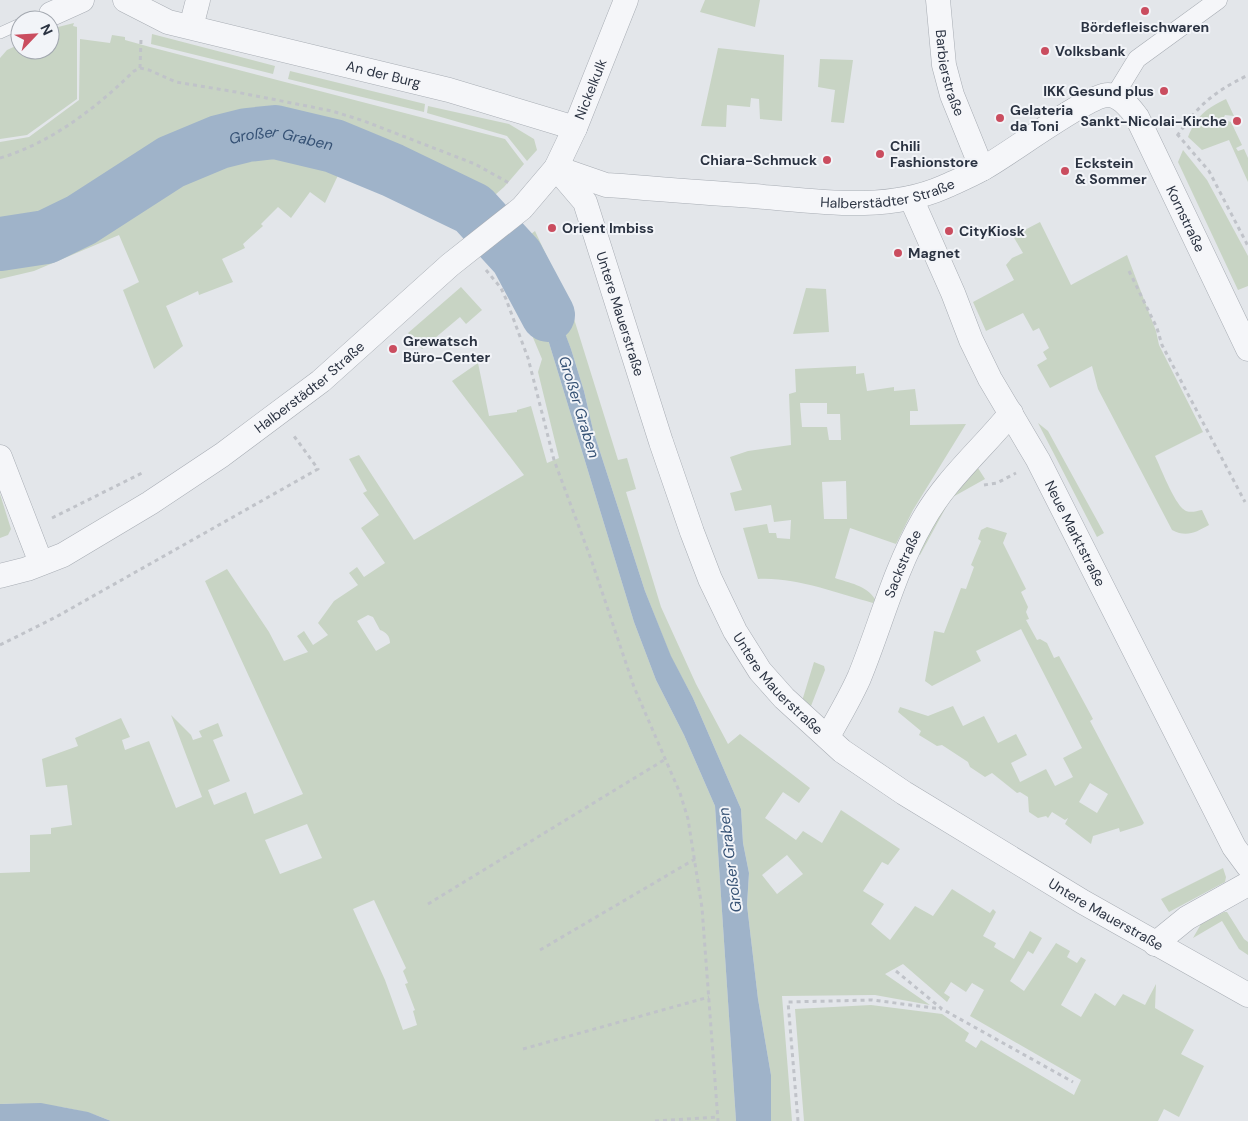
<svg xmlns="http://www.w3.org/2000/svg" width="1248" height="1121" viewBox="0 0 1248 1121" font-family="'DM Sans',sans-serif">
<style>
.green{fill:#c8d4c4;fill-rule:evenodd}
.water{fill:#9fb3c9}
.lines{fill:none;stroke-linecap:round;stroke-linejoin:round}
.river{stroke:#9fb3c9;stroke-width:54}
.service-casing{stroke:#a8adb4;stroke-width:12}
.pedestrian-casing{stroke:#a8adb4;stroke-width:19}
.minor-casing{stroke:#a8adb4;stroke-width:25}
.path{stroke:#c0c3c9;stroke-width:3;stroke-dasharray:4 4;stroke-linecap:butt}
.service{stroke:#f5f6f9;stroke-width:11}
.pedestrian{stroke:#f5f6f9;stroke-width:18}
.minor{stroke:#f5f6f9;stroke-width:24}
.poi-dot{fill:#ca4d5f;stroke:#f2f4f8;stroke-width:2}
.labels{text-anchor:middle;dominant-baseline:central;stroke-width:4;stroke-linejoin:round;paint-order:stroke}
.poi-label{font-size:14px;font-weight:bold;fill:#2b3342;stroke:#f2f4f8;text-anchor:start}
.street-label{font-size:14px;fill:#2b3342;stroke:#f2f4f8}
.water-label{font-size:15px;font-style:italic;fill:#365275;stroke:#f2f4f8}
</style>
<rect width="100%" height="100%" fill="#e3e6ea"/>
<path class="green" d="M705 0H760L755 27 700 12Z
M74 23 73 26 77 27V99L27 135 0 139V58L7 50 20 44V50H50V29Z
M152 34 275 66 273 74 151 44Z
M112 35 125 37V40L150 47 505 139 524 164 504 187 461 225 423 203 341 169 325 203 310 192 291 218 278 207 261 224 263 226 243 244 245 248 222 259 233 282 199 295 198 291 166 306 183 346 154 369 123 290 139 282 119 235 34 271 0 279V255L22 240 0 230V142L29 137 79 100 80 39 110 43Z
M718 48 784 55 782 121 760 119 759 99 751 98 750 107 727 105 726 127 701 126Z
M820 59 853 60 844 123 831 122 835 90 818 87Z
M290 71 425 104 424 112 288 79Z
M1226 99 1234 116 1225 115 1223 119 1231 122 1242 145 1236 148 1238 151 1244 149 1248 158V182L1229 140 1202 150 1188 137C1197 115 1206 109 1226 99Z
M428 106 509 124 534 139 537 150 527 161 507 136 427 113Z
M1183 150 1207 180 1248 256V286L1238 290 1178 162Z
M1040 222 1071 285 1127 255 1156 331 1159 345 1203 432 1155 456C1161 468 1175 506 1186 511 1192 513 1196 511 1202 510L1209 525C1196 532 1187 538 1172 530L1098 389 1092 366 1050 388 1037 365 1047 359 1043 352 1049 348 1039 328 1033 331 1023 313 986 331 973 302 1014 280 1006 265 1012 258 1023 253 1013 236Z
M535 231 570 306 618 460 627 458 636 489 626 492 661 607 696 684 728 744 740 734 810 788 799 803 783 792 765 818 796 840 803 831 822 843 841 810 900 849 888 865 882 862 863 891 884 904 871 924 890 940 915 906 933 916 952 889 990 913 993 909 996 912 983 936 996 943 994 947 1014 959 1030 931 1042 938 1033 954 1028 951 1010 981 1024 991 1056 943 1070 951 1067 957 1077 963 1081 957 1086 960 1061 1005 1081 1017 1095 993 1115 1006 1123 994 1145 1005 1156 984 1155 1008 1194 1030 1181 1054 1204 1066 1179 1117 1164 1109 1158 1121H804L795 1009 871 1005 942 1014 969 1033 965 1041 976 1048 981 1040 1074 1095 1081 1080 970 1016 984 990 972 983 966 992 951 982 944 993 950 997 947 1002 903 964 885 974 930 1005 875 995 782 996 792 1121H771V1075L758 999 747 905 749 873 743 843 741 809 693 698 671 657 645 591 593 430 584 391 571 349 543 279 523 240ZM787 855 803 874 777 894 762 875Z
M505 256 528 290 543 323 634 622 656 680 684 735 715 806 736 1121H111C75 1106 39 1103 0 1104V873L30 872V835L51 834V828L72 825 67 785 46 787 42 759 78 746 75 738 121 718 130 737 122 740 125 750 149 741 176 808 202 797 171 715 191 735 193 740 202 737 199 731 218 723 223 736 213 740 230 781 208 790 214 805 246 792 254 814 303 794 205 581 227 569 269 632 284 661 308 652 297 636 304 631 313 645 328 635 318 623 334 601 358 585 349 573 357 567 364 577 385 563 361 528 379 515 363 493 367 491 349 459 359 455 414 540 524 475 452 381 478 363 489 416 517 412V410L531 406 547 463 559 458 538 372 542 359 521 309 496 263ZM368 615 373 617 380 630C386 632 390 636 390 643L376 651 357 621ZM307 824 322 858 280 874 265 840ZM374 900 406 968 403 971 408 983 405 984 415 1010 413 1011 417 1025 403 1030 385 980 353 909Z
M461 287 482 310 466 324 460 317 422 349 408 333Z
M806 288 826 289 829 332 793 334Z
M856 366V374L864 373 867 391 894 387V391L915 389 918 411H910V425L966 424 913 510 896 544 850 528 835 578C849 583 866 585 875 599L873 603C836 593 796 577 758 579L743 528 767 524 769 533H776L777 538 790 539 791 520 774 522 771 505 735 511 730 493 742 490 730 457 748 451 791 445 789 394 796 392 795 369ZM800 403H827V414H840L841 440H829L827 427H802ZM846 481 847 519H824L822 482Z
M1038 423 1048 431 1104 533 1097 537Z
M978 468 985 479 951 498 920 555 916 552C931 522 951 489 978 468Z
M0 494 11 529 8 535 0 538Z
M987 527 1007 533 1003 543 1026 589 1021 592 1028 607 1026 612 1029 619 1026 620 1037 640 1040 639 1047 643 1054 658 1059 656 1093 719 1090 721 1144 823 1142 825 1120 832 1119 828 1093 836 1091 844 1065 824 1068 818 1065 820 1052 812 1048 818 1046 816 1038 818 1029 812 1028 797 1020 792 1017 793 992 773 985 777 970 767 968 762 942 745 937 746 919 735 921 731 898 712 900 707 928 716 953 706 963 726 984 716 998 743 1016 734 1027 755 1011 763 1020 782 1046 769 1055 786 1073 777 1063 758 1082 748 1021 629 976 651 981 661 977 663 932 686 925 681 934 631 944 633 961 588 966 589 974 567 971 565 981 541 978 539 981 530ZM1090 783 1108 794 1097 813 1079 802Z
M814 662 824 666 825 670 811 706 802 701Z
M1223 868 1226 877 1225 882 1169 912 1161 899Z
M1224 912H1227L1244 939 1248 942V955L1239 949 1222 921 1193 938 1201 924Z"/>
<path class="water" d="M20 228 22 241 0 255V230Z
M523 240 552 299 571 349 584 391 593 430 645 591 671 656 693 698 741 809 743 843 749 873 747 905 758 999 771 1075V1121H736L715 806 684 735 656 680 634 622 543 323 528 290 505 256Z
M41 1103 88 1112 111 1121H0V1104Z"/>
<g class="lines">
<path class="river" id="s1" d="M0 244 46 237 81 220 171 162 219 142 247 135 275 132 334 146 392 170 473 209 517 257 548 315"/>
<defs>
<path id="service" d="M33 20 51 14
M0 33 20 24"/>
<path id="pedestrian" d="M1115 95 1137 59 1218 0"/>
<g id="minor">
<path id="s2" d="M125 0 168 22 449 90 575 128"/>
<path id="s3" d="M938 0 944 65 952 95 982 169"/>
<path d="M51 14 82 0"/>
<path d="M191 27 198 0"/>
<path id="s4" d="M556 168 585 202 661 442 692 532 710 579 735 631 760 671 784 698 842 751 904 793 1083 902 1248 995"/>
<path id="s5" d="M557 168 606 185 622 186C666 190 710 193 754 196 816 201 885 213 944 187 957 181 970 176 982 169 1007 156 1087 95 1108 95 1121 95 1130 108 1137 117L1248 349"/>
<path id="s6" d="M911 198 953 293 971 340 990 379 1038 460 1234 847 1248 866"/>
<path d="M0 457 41 563"/>
<path id="s7" d="M0 576 27 569 63 555 150 503 222 455 321 381 450 265 522 208 556 168 575 128 626 0"/>
<path id="s8" d="M828 736C839 717 850 698 859 678 880 627 894 571 922 522 945 480 981 450 1011 413"/>
<path d="M1155 944 1187 918 1248 884"/>
</g>
</defs>
<use href="#service" class="service-casing"/>
<use href="#pedestrian" class="pedestrian-casing"/>
<use href="#minor" class="minor-casing"/>
<path class="path" d="M140 68 141 39
M1177 134 1209 171 1248 246
M1177 136C1200 103 1213 93 1248 75
M0 158C51 143 96 108 134 71L140 68 149 70 176 82 236 92 332 111 364 121 475 164 509 183
M486 270 501 288 506 299 528 358 554 460 591 559 634 687 680 793 688 819 702 908 718 1121
M1129 271 1157 328 1162 345 1245 502
M984 485 997 483 1016 473
M52 518 142 473
M0 645 56 617 318 469 294 436
M428 904 664 760
M540 950 695 859
M896 971 942 1009 1073 1082
M523 1049 709 997
M655 1121 718 1117
M798 1121 788 1002 872 1000 942 1009"/>
<use href="#service" class="service"/>
<use href="#pedestrian" class="pedestrian"/>
<use href="#minor" class="minor"/>
</g>
<g class="poi-dot">
<circle cx="1145" cy="11" r="5"/>
<circle cx="1045" cy="51" r="5"/>
<circle cx="1164" cy="91" r="5"/>
<circle cx="1000" cy="118" r="5"/>
<circle cx="1237" cy="121" r="5"/>
<circle cx="880" cy="154" r="5"/>
<circle cx="827" cy="160" r="5"/>
<circle cx="1065" cy="171" r="5"/>
<circle cx="552" cy="228" r="5"/>
<circle cx="949" cy="231" r="5"/>
<circle cx="898" cy="253" r="5"/>
<circle cx="393" cy="349" r="5"/>
</g>
<g class="labels">
<g class="poi-label">
<text x="1145" y="27" text-anchor="middle">Bördefleischwaren</text>
<text x="1055" y="51">Volksbank</text>
<text x="1154" y="91" text-anchor="end">IKK Gesund plus</text>
<text x="1010" y="110">Gelateria<tspan x="1010" dy="16">da Toni</tspan></text>
<text x="1227" y="121" text-anchor="end">Sankt-Nicolai-Kirche</text>
<text x="890" y="146">Chili<tspan x="890" dy="16">Fashionstore</tspan></text>
<text x="817" y="160" text-anchor="end">Chiara-Schmuck</text>
<text x="1075" y="163">Eckstein<tspan x="1075" dy="16">&amp; Sommer</tspan></text>
<text x="562" y="228">Orient Imbiss</text>
<text x="959" y="231">CityKiosk</text>
<text x="908" y="253">Magnet</text>
<text x="403" y="341">Grewatsch<tspan x="403" dy="16">Büro-Center</tspan></text>
</g>
<g class="street-label">
<text stroke="none"><textPath href="#s3" startOffset="74">Barbierstraße</textPath></text>
<text stroke="none"><textPath href="#s2" startOffset="270">An der Burg</textPath></text>
<text stroke="none"><textPath href="#s7" startOffset="782">Nickelkulk</textPath></text>
<text stroke="none"><textPath href="#s5" startOffset="335">Halberstädter Straße</textPath></text>
<text stroke="none"><textPath href="#s5" startOffset="732">Kornstraße</textPath></text>
<text stroke="none"><textPath href="#s4" startOffset="162">Untere Mauerstraße</textPath></text>
<text stroke="none"><textPath href="#s7" startOffset="365">Halberstädter Straße</textPath></text>
<text stroke="none"><textPath href="#s6" startOffset="374">Neue Marktstraße</textPath></text>
<text stroke="none"><textPath href="#s8" startOffset="188">Sackstraße</textPath></text>
<text stroke="none"><textPath href="#s4" startOffset="568">Untere Mauerstraße</textPath></text>
<text stroke="none"><textPath href="#s4" startOffset="972">Untere Mauerstraße</textPath></text>
</g>
<g class="water-label">
<text stroke="none"><textPath href="#s1" startOffset="308">Großer Graben</textPath></text>
<text transform="translate(579 407) rotate(73)">Großer Graben</text>
<text transform="translate(730 860) rotate(-97)">Großer Graben</text>
</g>
</g>
<g transform="translate(35 35) rotate(65)"><circle r="24" fill="#f2f4f8" stroke="#a2a7af"/>
<path d="M0-4L9 19L0 12L-9 19Z" fill="#ca4d5f"/>
<text y="-8" font-size="14" font-weight="bold" text-anchor="middle" fill="#2b3342">N</text>
</g>
</svg>
